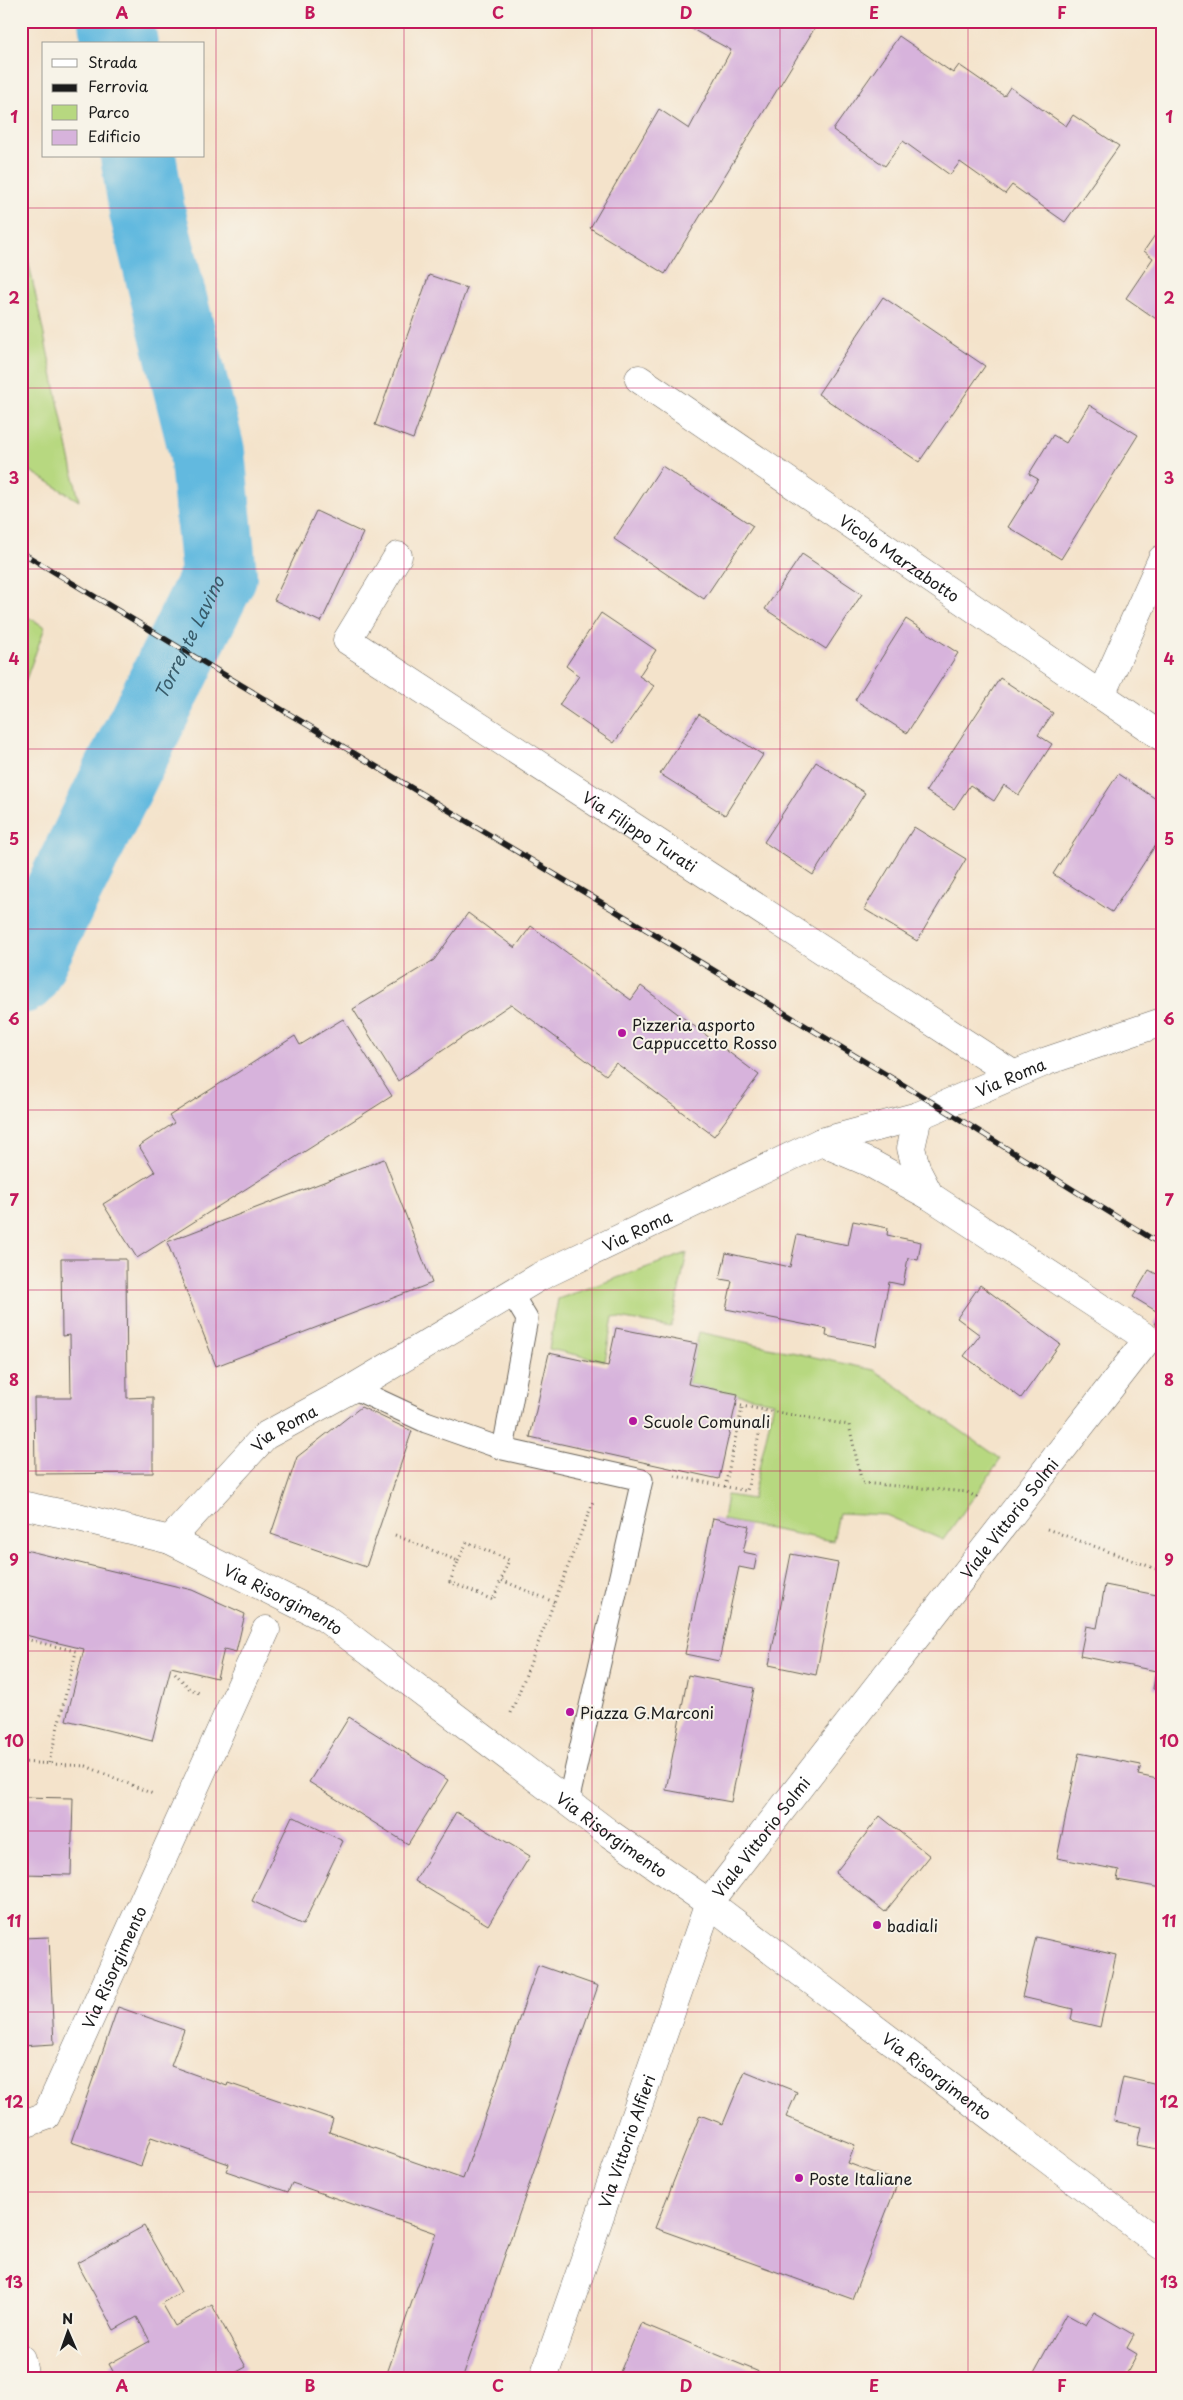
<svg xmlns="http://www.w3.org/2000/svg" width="1183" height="2400" viewBox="0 0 1183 2400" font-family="'Playpen Sans',sans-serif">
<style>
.green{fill:#b7d880;stroke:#6a7a4e}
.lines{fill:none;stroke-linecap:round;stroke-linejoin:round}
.river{stroke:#62b9df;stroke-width:76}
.building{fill:#d7b3dc}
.service-casing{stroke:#686259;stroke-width:23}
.minor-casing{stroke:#686259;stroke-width:29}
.secondary-casing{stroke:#686259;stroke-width:29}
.path{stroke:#686259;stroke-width:3;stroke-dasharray:1 4;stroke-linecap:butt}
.service{stroke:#fff;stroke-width:21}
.minor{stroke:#fff;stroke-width:28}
.secondary{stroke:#fff;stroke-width:28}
.rail-casing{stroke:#1c1c1c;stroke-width:5.5}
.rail{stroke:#f7f3e8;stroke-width:4;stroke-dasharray:11;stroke-linecap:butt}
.grid{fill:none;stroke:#c2185b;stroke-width:1;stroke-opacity:0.55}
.poi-dot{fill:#b5179e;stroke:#f7f3e8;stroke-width:2}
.labels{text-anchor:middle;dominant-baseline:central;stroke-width:4;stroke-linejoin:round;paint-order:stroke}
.street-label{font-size:16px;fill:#1c1c1c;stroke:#f7f3e8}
.poi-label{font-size:16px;fill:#1c1c1c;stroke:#f7f3e8;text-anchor:start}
.water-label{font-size:18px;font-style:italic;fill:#385b6a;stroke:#f7f3e8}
.neatline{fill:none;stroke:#c2185b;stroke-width:2}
.grid-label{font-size:16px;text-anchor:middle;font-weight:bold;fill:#c2185b}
</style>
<rect width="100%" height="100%" fill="#f7f3e8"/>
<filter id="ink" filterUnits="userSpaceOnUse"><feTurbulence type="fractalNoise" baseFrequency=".02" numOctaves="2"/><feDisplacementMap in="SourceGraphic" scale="10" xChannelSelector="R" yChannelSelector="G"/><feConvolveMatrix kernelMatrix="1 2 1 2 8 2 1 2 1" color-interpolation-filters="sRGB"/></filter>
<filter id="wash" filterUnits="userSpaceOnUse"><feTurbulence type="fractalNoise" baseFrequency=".0096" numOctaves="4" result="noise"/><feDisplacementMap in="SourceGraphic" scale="20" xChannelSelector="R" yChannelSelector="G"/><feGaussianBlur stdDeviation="1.12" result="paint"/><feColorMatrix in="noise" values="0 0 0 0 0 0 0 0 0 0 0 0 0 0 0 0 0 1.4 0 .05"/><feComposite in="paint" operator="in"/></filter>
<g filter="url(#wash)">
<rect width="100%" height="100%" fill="#f4e3cb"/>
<path class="green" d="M21 226 79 501 21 465Z
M21 613 45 627 21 693Z
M687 1253 671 1327 613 1317 605 1361 549 1349 558 1299Z
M699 1332 874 1370 1001 1459 943 1540 886 1515 839 1513 833 1541 723 1520 727 1495 752 1499 774 1402 688 1384Z"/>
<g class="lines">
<g class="river">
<path d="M116 21 120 44"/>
<path id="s1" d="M21 976 219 575 207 452 147 211 138 156"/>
</g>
</g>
<g id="blocks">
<path class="building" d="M677 21H819L665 274 590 228 659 109 689 129 731 50Z
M899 36 953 73 959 65 1004 96 1010 87 1066 126 1073 115 1119 146 1065 222 1012 185 1005 194 960 162 950 175 903 141 885 166 833 130Z
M1162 225V323L1126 298 1153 258 1144 251Z
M429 275 467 288 413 439 375 425Z
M883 297 985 366 919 462 818 394Z
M1089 405 1138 435 1061 559 1008 527 1038 479 1029 474 1053 435 1066 443Z
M662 466 753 526 704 599 614 539Z
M316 511 363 533 321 622 274 600Z
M802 554 862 594 826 649 765 609Z
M601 613 656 650 639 676 654 686 614 743 559 705 579 676 566 666Z
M906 619 958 653 907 733 855 700Z
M1000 678 1053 713 1038 735 1052 744 1019 795 1004 785 994 801 970 785 954 809 926 791Z
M699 714 763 755 725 815 660 774Z
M816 762 865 793 813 875 764 842Z
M1118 774 1162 803V835L1112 912 1053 874Z
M914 827 966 859 917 941 864 909Z
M468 913 515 948 531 926 631 1000 641 986 759 1075 714 1136 616 1063 606 1075 511 1004 398 1081 353 1009 434 960Z
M343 1019 392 1096 137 1258 103 1204 155 1172 139 1146 174 1123 169 1116 295 1036 300 1045Z
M384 1159 432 1283 216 1366 167 1242Z
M853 1221 888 1228 887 1235 921 1242 918 1260 908 1258 903 1285 889 1282 876 1346 826 1336 827 1329 726 1309 732 1281 720 1279 726 1253 790 1267 797 1235 848 1245Z
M61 1259H126L127 1398 153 1397V1473L35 1474 34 1398H71L70 1335 62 1336Z
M1149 1270 1162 1277V1329L1154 1324 1161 1314 1133 1297Z
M980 1285 1060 1344 1021 1398 964 1356 980 1335 957 1318Z
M616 1328 697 1344 688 1384 738 1394 719 1479 530 1437 549 1353 608 1366Z
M361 1407 412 1431 366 1567 271 1534 297 1457Z
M713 1518 749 1526 743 1552 757 1555 754 1570 739 1567 719 1661 685 1654Z
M21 1549 192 1590 245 1614 236 1652 224 1649 217 1678 171 1667 152 1741 66 1720 84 1649 21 1634Z
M791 1554 838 1563 816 1675 769 1665Z
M1105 1585 1162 1596V1690L1153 1689 1156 1671 1080 1656 1086 1626 1097 1628Z
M688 1675 754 1688 731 1802 666 1790Z
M349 1717 448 1780 408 1844 309 1782Z
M1079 1753 1141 1765 1138 1775 1162 1780V1888L1117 1880 1119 1870 1057 1858Z
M21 1797 73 1798 71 1875 21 1874Z
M456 1812 530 1856 488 1925 415 1881Z
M292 1816 343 1841 303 1925 252 1901Z
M880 1816 930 1856 885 1912 835 1873Z
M49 1937 54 2044 21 2046V1938Z
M1036 1937 1116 1955 1100 2027 1071 2020 1073 2009 1022 1997Z
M538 1965 598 1986 462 2379H385L436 2233 292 2183 288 2192 226 2171 229 2164 151 2137 141 2166 71 2142 118 2007 184 2030 171 2066 227 2086 228 2083 333 2119 329 2132 463 2179Z
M745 2071 797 2092 786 2117 855 2145 848 2163 898 2182 852 2299 655 2228 700 2115 723 2124Z
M1123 2077 1162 2086V2150L1137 2145 1141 2127 1114 2121Z
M144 2226 181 2292 162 2303 175 2326 212 2305 246 2367 224 2379H117L109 2364 150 2341 137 2317 114 2330 77 2263Z
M1094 2312 1134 2335 1127 2348 1137 2354 1126 2375 1133 2379H1037L1032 2376 1066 2314 1086 2325Z
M641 2323 776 2379H617Z"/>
</g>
</g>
<g filter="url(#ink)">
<use href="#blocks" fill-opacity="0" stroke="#686259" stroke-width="1"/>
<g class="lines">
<defs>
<path id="service" d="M512 1294 527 1319 503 1449 642 1480 568 1802
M353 1388 426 1422 503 1449"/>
<g id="minor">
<path id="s2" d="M639 379 1162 737"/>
<path id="s3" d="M398 556 347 640 1014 1075"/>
<path d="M1101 695 1162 559"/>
<path d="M918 1116 911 1148 917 1171 930 1196"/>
<path id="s4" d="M170 1540 265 1436 353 1388 539 1277 821 1142 918 1116 1047 1061 1162 1022"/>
<path id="s5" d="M21 2125 46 2116 266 1630"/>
<path d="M21 2359 25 2379"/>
<path id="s6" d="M543 2379 709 1903 1148 1339 930 1196 870 1163 821 1142"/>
</g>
<g id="secondary">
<path id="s7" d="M21 1505 74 1516 170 1540 325 1618 610 1834 709 1903 1162 2246"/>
</g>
</defs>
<use href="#service" class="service-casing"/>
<use href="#minor" class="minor-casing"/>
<use href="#secondary" class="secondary-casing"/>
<path class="path" d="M21 628 23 629 21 633
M736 1405 849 1425 862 1483 967 1492 978 1498
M675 1476 747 1491 764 1411
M725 1487 742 1408
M1047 1529 1162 1571
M395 1535 458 1561 450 1582 493 1600 501 1580 554 1602
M458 1561 467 1542 509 1560 501 1580
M21 1638 79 1652
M175 1673 189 1688 199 1693
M511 1713 593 1502
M21 1762 86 1766 153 1794
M49 1763 76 1652"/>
<use href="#service" class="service"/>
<use href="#minor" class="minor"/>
<use href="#secondary" class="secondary"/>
<defs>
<path id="rail" d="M21 552 940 1107 1162 1245"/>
</defs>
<use href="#rail" class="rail-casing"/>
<use href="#rail" class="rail"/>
</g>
</g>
<path class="grid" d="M216 21V2379M404 21V2379M592 21V2379M780 21V2379M968 21V2379M21 208H1162M21 388H1162M21 569H1162M21 749H1162M21 929H1162M21 1110H1162M21 1290H1162M21 1471H1162M21 1651H1162M21 1831H1162M21 2012H1162M21 2192H1162"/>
<g class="poi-dot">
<circle cx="622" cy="1033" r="5"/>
<circle cx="633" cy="1421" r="5"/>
<circle cx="570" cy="1712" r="5"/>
<circle cx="877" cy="1925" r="5"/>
<circle cx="799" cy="2178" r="5"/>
</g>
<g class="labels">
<g class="street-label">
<text stroke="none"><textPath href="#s2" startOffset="316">Vicolo Marzabotto</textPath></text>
<text stroke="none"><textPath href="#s3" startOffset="448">Via Filippo Turati</textPath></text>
<text stroke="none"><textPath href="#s4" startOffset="971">Via Roma</textPath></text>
<text stroke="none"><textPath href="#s4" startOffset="566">Via Roma</textPath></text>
<text stroke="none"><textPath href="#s4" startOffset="161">Via Roma</textPath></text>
<text stroke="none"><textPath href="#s6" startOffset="992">Viale Vittorio Solmi</textPath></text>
<text stroke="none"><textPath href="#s7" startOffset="281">Via Risorgimento</textPath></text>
<text stroke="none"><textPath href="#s7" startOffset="686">Via Risorgimento</textPath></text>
<text stroke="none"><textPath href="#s6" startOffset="588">Viale Vittorio Solmi</textPath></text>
<text stroke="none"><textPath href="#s5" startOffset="190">Via Risorgimento</textPath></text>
<text stroke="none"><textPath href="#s7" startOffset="1091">Via Risorgimento</textPath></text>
<text stroke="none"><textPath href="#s6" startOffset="252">Via Vittorio Alfieri</textPath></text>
</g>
<g class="poi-label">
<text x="632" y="1024">Pizzeria asporto<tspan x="632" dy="18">Cappuccetto Rosso</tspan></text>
<text x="643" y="1421">Scuole Comunali</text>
<text x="580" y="1712">Piazza G.Marconi</text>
<text x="887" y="1925">badiali</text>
<text x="809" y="2178">Poste Italiane</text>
</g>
<g class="water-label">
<text stroke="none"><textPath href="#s1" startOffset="378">Torrente Lavino</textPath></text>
</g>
</g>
<rect width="1183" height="2400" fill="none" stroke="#f7f3e8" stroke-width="55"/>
<rect x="42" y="42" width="162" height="115" fill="#f7f3e8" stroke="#9f9d96"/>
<rect x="52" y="59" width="25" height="8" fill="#ffffff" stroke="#9f9d96"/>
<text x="88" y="68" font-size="15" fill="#1c1c1c">Strada</text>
<rect x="52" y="84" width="25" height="8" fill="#1c1c1c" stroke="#9f9d96"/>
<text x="88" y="92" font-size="15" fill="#1c1c1c">Ferrovia</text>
<rect x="52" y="105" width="25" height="15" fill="#b7d880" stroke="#9f9d96"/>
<text x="88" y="118" font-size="15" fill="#1c1c1c">Parco</text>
<rect x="52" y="130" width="25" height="15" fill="#d7b3dc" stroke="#9f9d96"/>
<text x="88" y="142" font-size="15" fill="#1c1c1c">Edificio</text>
<g transform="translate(68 2332) rotate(358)" stroke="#f7f3e8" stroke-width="4" paint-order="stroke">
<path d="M0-4L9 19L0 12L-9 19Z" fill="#1c1c1c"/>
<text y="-8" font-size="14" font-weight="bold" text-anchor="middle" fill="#1c1c1c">N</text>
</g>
<rect x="28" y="28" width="1128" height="2344" class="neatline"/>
<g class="grid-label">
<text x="122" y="19">A</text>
<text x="310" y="19">B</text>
<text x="498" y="19">C</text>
<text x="686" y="19">D</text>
<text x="874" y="19">E</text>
<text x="1062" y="19">F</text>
<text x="14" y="123">1</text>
<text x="1169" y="123">1</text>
<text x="14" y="304">2</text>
<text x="1169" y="304">2</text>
<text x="14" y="484">3</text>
<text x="1169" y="484">3</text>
<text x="14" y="665">4</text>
<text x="1169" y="665">4</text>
<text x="14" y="845">5</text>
<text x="1169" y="845">5</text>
<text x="14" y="1025">6</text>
<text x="1169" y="1025">6</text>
<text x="14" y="1206">7</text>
<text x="1169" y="1206">7</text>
<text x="14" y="1386">8</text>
<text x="1169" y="1386">8</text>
<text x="14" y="1566">9</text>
<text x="1169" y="1566">9</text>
<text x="14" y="1747">10</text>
<text x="1169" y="1747">10</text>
<text x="14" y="1927">11</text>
<text x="1169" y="1927">11</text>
<text x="14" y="2108">12</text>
<text x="1169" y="2108">12</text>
<text x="14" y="2288">13</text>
<text x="1169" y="2288">13</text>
<text x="122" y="2392">A</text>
<text x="310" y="2392">B</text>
<text x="498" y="2392">C</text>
<text x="686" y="2392">D</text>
<text x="874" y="2392">E</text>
<text x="1062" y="2392">F</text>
</g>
</svg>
